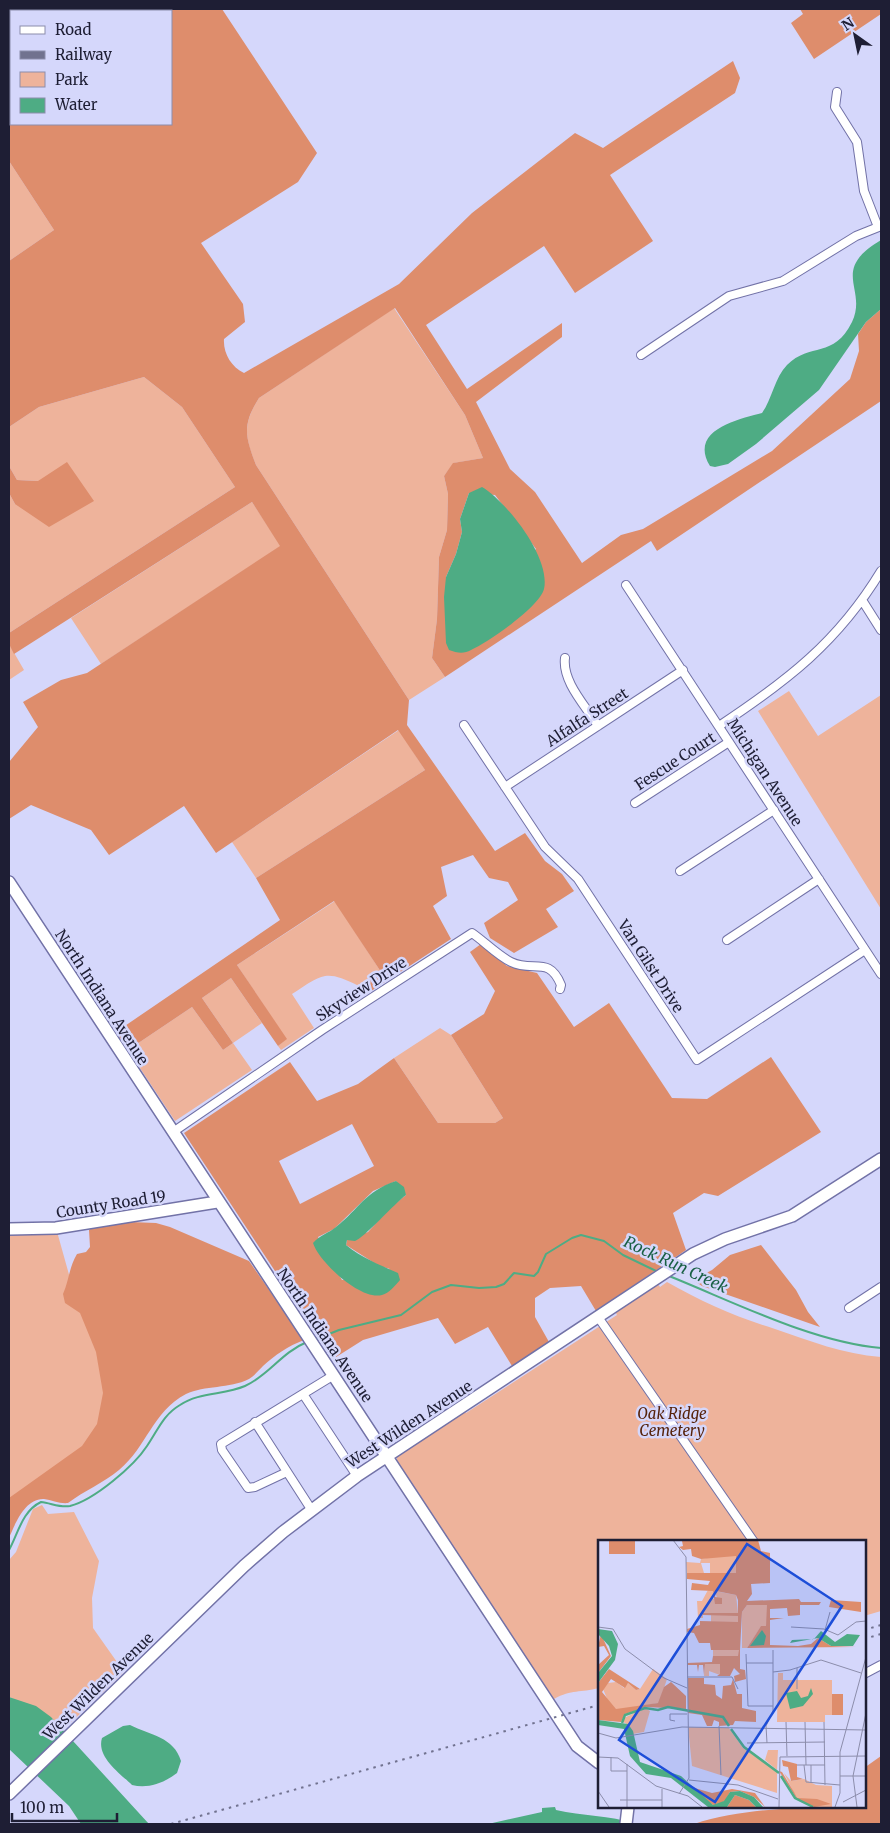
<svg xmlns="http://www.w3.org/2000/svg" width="890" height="1833" viewBox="0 0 890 1833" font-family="Merriweather,serif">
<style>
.green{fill:#eeb39b}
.forest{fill:#de8d6c;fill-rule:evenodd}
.water{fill:#4eac84}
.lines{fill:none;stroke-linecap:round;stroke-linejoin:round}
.stream{stroke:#4eac84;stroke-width:2}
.street-casing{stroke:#7272a7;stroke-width:10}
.secondary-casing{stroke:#7272a7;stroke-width:14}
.street{stroke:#fff;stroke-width:8}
.secondary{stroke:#fff;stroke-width:11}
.rail{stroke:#71728f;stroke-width:2;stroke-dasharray:2.5 5;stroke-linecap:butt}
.labels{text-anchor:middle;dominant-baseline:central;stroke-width:5;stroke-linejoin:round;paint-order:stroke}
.street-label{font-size:15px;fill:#1e1e34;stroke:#d5d7fb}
.park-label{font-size:15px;font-style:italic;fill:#56230b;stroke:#d5d7fb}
.water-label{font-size:16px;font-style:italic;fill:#196045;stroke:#d5d7fb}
.inset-river{fill:none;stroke:#4eac84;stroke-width:2.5}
.inset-road{fill:none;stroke:#8c8dab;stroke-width:1}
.view{fill:#1d4ed8;fill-opacity:0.15;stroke:#1d4ed8;stroke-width:2.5}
.inset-edge{fill:none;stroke:#1e1e34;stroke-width:2.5}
</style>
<rect width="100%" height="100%" fill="#d5d7fb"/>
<path class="green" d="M9 161 54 230 9 261Z
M394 308 465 415 483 458 454 463 444 476 448 494 447 530 439 557 437 619 432 658 445 677 409 700 256 465C245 437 242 425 259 398Z
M144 377 182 407 235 487 9 633V493L15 504 38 481 17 480 9 466V427L39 407Z
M252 502 281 546 101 664 71 618Z
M9 644 24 670 9 680Z
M789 691 818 736 881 695V909L758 711Z
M399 730 425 770 256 878 232 842Z
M335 901 381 972 359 986C325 969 323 974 292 994L314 1028 281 1050 278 1046 286 1039 237 965Z
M231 978 262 1023 233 1043 252 1070 175 1121 128 1050 192 1007 223 1050 233 1043 202 998Z
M440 1028 451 1035 503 1118 495 1123H438L394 1058Z
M56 1228 75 1296 99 1351 107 1392 100 1424 83 1447 9 1501V1229Z
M667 1282C702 1302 736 1317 775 1329 810 1341 843 1354 881 1357V1611L864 1616V1542H599V1569H597L599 1570V1688C580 1693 572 1689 554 1699L397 1465V1456L464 1411 466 1413 617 1315 615 1311 658 1284 660 1287Z
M42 1505 48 1514 74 1512 99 1561 92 1598 93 1628 124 1672 63 1730C43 1708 35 1708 9 1697V1560L16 1552 33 1509Z"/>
<path class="forest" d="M9 9H222L317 153 298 182 201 243 243 304 245 322 224 339C223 353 231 367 244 373L399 284 472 213 575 133 603 148 733 61 740 78 735 93 610 175 653 241 575 293 544 246 426 325 467 389 562 323V337L476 402 510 469 535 492 582 563 621 535 643 529 772 451 850 379 859 351 858 334 866 322 881 309V401L657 551 651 541 445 677 432 658 437 619 439 557 447 530 448 494 444 476 453 463 483 458 465 415 395 308 259 398C242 425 245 436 256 465L409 700 407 725 495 851 525 833 545 861 562 874 574 891 546 909 558 927 514 953 490 938 484 923 518 900 508 882 489 878 473 855 441 867 447 896 433 906 451 939 365 995 359 986 381 972 334 901 237 965 287 1039 278 1046 231 978 202 998 233 1043 223 1050 192 1007 128 1050 116 1032 280 920 256 878 425 770 398 730 216 853 184 806 109 855 91 830 31 805 9 819V762L38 727 23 702 61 680 87 673 280 546 252 502 14 654 9 644V633L235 487 182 407 144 377 39 407 9 427V261L54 230 9 161ZM11 11H171V124H11ZM469 493 495 495 536 549 446 643V577L456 554 462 532 460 519Z
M800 9H881V14L814 59 791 23 803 14Z
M67 462 94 501 49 527 15 504 9 493V466L17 480 38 481Z
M481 944 507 966 537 973 574 1027 609 1003 672 1098 707 1099 771 1057 821 1132 718 1196 704 1193 673 1213 686 1250 596 1311 581 1286 550 1288 535 1298V1317L549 1342 512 1366 488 1327 455 1344 438 1318 363 1340 333 1359 184 1133 290 1062 317 1101 358 1084 394 1058 438 1123H495L503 1118 451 1035 484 1014 495 991 470 952ZM352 1124 374 1166 300 1204 279 1161ZM396 1181 406 1195 390 1208 368 1232 347 1240 346 1245 379 1266 390 1269 342 1280 318 1237 334 1229 373 1191Z
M130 1222 156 1223 170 1227 249 1261 304 1340C288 1346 275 1355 263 1366 258 1371 254 1376 249 1379 229 1389 205 1385 186 1394 152 1412 147 1447 119 1470 103 1483 84 1491 68 1503 60 1504 52 1500 44 1499 25 1498 15 1524 9 1538V1498L82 1446 97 1424 103 1393 96 1352 80 1313 65 1303 63 1294C69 1281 69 1267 77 1254L86 1252 90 1247 89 1230 92 1228Z
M761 1245 796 1290 808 1312 820 1327 702 1286 693 1280 712 1270 730 1255Z
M881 1756V1824H694C747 1807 809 1807 864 1807V1768Z"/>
<path class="water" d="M881 240V309L866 322 819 390 756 444 728 464 715 467 710 466C688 430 739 419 762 413 772 399 775 377 787 365 810 342 834 359 852 322 868 288 829 271 881 240Z
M482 487C507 502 551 558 544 589 540 606 488 643 471 650 464 654 457 653 449 650L446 643 444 597 446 577 456 554 462 532 460 519 469 493Z
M396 1181 404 1187 406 1195C395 1203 364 1238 355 1241 352 1241 349 1240 347 1240L346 1245C362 1258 380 1265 398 1273L400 1280C395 1286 389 1293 382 1295 361 1301 319 1262 313 1243 320 1235 329 1233 336 1227 360 1208 364 1192 396 1181Z
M9 1697 36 1706 51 1717 149 1824H81L69 1806 9 1749Z
M130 1725C150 1735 174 1737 181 1761L177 1773C164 1783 148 1789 132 1785 121 1774 96 1757 102 1738L123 1726Z
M555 1807 556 1810C582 1816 610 1815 635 1824H488L542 1812V1808Z"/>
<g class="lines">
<path class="stream" d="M669 1276C734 1302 812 1342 881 1348
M314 1340 339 1330 401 1315 432 1292 451 1285 479 1288 496 1287 504 1284 514 1273 534 1276 538 1272 546 1254 572 1238 581 1235 604 1241 623 1255 658 1272
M9 1550C18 1534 22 1511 41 1502 51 1503 60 1508 70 1506 94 1500 134 1466 147 1446 158 1430 163 1415 180 1405 199 1392 224 1395 245 1386 268 1376 282 1352 307 1342"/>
<defs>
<path id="street" d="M837 92 835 107 857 142 864 191 878 227
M641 355 729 296 783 281 856 236 881 226
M626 585 881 974
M862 600 881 630
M565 658C562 682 586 706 598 726
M464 725 545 847 578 879 697 1060 865 950
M719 726C787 681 838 642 881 571
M505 787 683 670
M635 803 729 742
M680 871 774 810
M727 940 819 879
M173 1132 322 1030 472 933C485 942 497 955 511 962 533 973 549 955 561 985L560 989
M849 1308 881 1287
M598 1317 754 1542
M303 1394 357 1476
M255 1422 311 1509
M287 1472 255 1487 248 1488 222 1450 221 1444 334 1375
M864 1674 881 1665"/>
<path id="secondary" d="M9 882 577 1746 599 1763
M9 1229 56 1228 217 1202
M9 1794 244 1566 283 1532 357 1476 693 1254 725 1239 792 1216 881 1159
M626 1824 628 1807"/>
</defs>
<use href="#street" class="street-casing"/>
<use href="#secondary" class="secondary-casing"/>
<use href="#street" class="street"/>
<use href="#secondary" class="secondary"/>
<path class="rail" d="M864 1630 881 1625
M864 1639 881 1634
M171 1824 599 1705"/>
</g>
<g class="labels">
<g class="street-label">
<text transform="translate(587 717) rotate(-33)">Alfalfa Street</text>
<text transform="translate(675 761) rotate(-33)">Fescue Court</text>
<text transform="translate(765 772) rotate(57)">Michigan Avenue</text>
<text transform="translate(651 966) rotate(57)">Van Gilst Drive</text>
<text transform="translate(361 989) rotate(-33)">Skyview Drive</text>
<text transform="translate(102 997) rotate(57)">North Indiana Avenue</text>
<text transform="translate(111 1204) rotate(-9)">County Road 19</text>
<text transform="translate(325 1335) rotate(56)">North Indiana Avenue</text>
<text transform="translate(409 1424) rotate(-33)">West Wilden Avenue</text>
<text transform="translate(98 1686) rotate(-44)">West Wilden Avenue</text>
</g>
<g class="park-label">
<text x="672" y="1413">Oak Ridge<tspan x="672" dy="17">Cemetery</tspan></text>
</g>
<g class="water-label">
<text transform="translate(676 1264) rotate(25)">Rock Run Creek</text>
</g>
</g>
<g transform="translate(598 1540)">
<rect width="268" height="268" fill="#d5d7fb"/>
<path d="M120 16H138V33H112V23H103L106 33H89L88 22 102 23 103 19ZM110 50H115V59L119 58 117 51 138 55 140 73H105V78H100L99 61H104ZM149 65H169V81L168 87 162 88 149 108H144V72ZM113 75H141V82H113ZM115 110H141V116H115ZM107 124H122V135L111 131V136H106ZM55 129 69 139 61 163 18 170 10 161 5 149 10 143 18 142 26 148 30 143 38 150 42 149ZM180 133H185V140H234V175H227V182H179ZM47 168 52 171 46 192 35 194 31 185 25 182 26 178ZM90 187 131 188 145 208 179 232V253L94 226ZM170 210H180L179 230 167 220ZM186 233 193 241 206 239 218 245 234 246V267H217L199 259Z" fill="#eeb39b"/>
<path d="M11 0H37V14H11ZM75 0H160L163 11 172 13V43L153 44 154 54 149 61 201 59 203 62H223L221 65H202V75L190 76 189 68 172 69V78H186L172 80V105L200 106 213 104 220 98 233 106 258 107 149 108 163 86H168L169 65H149L144 72 142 110V129L147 130 148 139 137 142 136 136 142 134 136 128 132 136H119L122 134V124H107L106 135 105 125H101L100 132 99 125H89V123L114 122 115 116H140L141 110H113L112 103H101L96 93 89 92V89L102 85V81L140 82V76L105 75V73H140V60L138 55 118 51 117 57 124 58V64H117L115 51 93 50 94 43 110 45 112 41 89 39V33H138V16L103 19 94 16 93 9 85 10 81 7 85 6 84 1ZM233 60 263 62V72L231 67ZM3 94 13 116 0 133V125L11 115 6 106 0 107ZM11 129 42 149 38 150 30 143 27 148 13 139 4 152 18 169 60 163 66 147 73 142 88 156V169L48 167 27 174 23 182 0 180V143ZM90 138H106V144L117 145 118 155 124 159 125 146 133 145 135 139 139 154H144V168L158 171V182L137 181 135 185 121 186V182L116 180 114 186H109L104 175 90 173ZM234 154H245V175H234ZM184 220 199 224V237L205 239 193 241 190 227 185 226ZM181 231 184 232 196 252 199 258 219 259 233 264 216 267 199 259ZM93 247 114 253 134 249 157 253 167 267 156 257 142 251 132 252 127 261 116 266ZM137 255 151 260 158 267H129Z" fill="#de8d6c"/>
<path d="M0 89 14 91 20 104 17 120 0 143V133L14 116 11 106 0 94ZM164 90 168 96 166 105 152 106ZM223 91 237 102 249 94 262 95 255 106H233L220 98 192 103 194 100 216 99ZM213 148 215 154 205 166 192 169 188 153 199 151 203 158 210 156ZM0 180 30 184 35 191 42 222 83 236 115 265 126 261 132 252 142 251 156 257 165 267H158L151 260 137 255 129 267H110L73 238 48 234 32 216 26 189 0 185Z" fill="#4eac84"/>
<path class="inset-river" d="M24 183 27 175 47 168 60 170 70 167 125 177 131 186M133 189 146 207 181 233M183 236 197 258 215 267"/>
<path class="inset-road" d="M75 0 88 17 91 238 81 254M0 87 15 89 27 109 66 138 89 148M193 87 226 89 240 95 258 82 268 81M227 90 232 72M148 114 150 166H175M148 123H175M199 128V149M175 132 192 130 223 120 263 133M89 137H134L140 149M77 181 72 180V174H89M188 182 189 216M207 182 208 225M226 182 227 245M121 186 123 235M0 193 18 198 84 187 268 190M149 203 227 202M169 203 168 186 175 171V110M0 217 20 218 58 246 90 256 104 267M13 217V231H29M29 224V267M199 225H227M206 225 208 242 242 245M213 225V243M242 236H268M91 240 140 245 180 259M64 249V267M0 251 11 267M22 260H64M245 262 268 250M181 267 182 217 268 216M237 267 242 253V212L268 117M259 267 255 236 268 173"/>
<path class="view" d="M149 4 244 66 117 262 21 200Z"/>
<rect width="268" height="268" class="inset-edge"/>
</g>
<rect width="890" height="1833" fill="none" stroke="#1e1e34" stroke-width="20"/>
<rect x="10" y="10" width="162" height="115" fill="#d5d7fb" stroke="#8c8dab"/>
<rect x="20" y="26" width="25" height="8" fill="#ffffff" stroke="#8c8dab"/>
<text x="55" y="35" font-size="15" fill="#1e1e34">Road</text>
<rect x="20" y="51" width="25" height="8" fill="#71728f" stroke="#8c8dab"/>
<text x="55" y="60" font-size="15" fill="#1e1e34">Railway</text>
<rect x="20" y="72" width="25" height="15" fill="#eeb39b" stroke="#8c8dab"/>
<text x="55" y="85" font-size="15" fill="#1e1e34">Park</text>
<rect x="20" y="98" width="25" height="15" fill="#4eac84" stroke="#8c8dab"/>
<text x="55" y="110" font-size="15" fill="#1e1e34">Water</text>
<g transform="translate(855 35) rotate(327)" stroke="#d5d7fb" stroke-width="4" paint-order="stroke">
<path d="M0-4L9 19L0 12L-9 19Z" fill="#1e1e34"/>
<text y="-8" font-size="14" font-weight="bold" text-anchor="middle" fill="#1e1e34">N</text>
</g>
<path d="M12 1813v8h105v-8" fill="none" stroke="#1e1e34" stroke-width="2.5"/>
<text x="20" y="1813" font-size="15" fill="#1e1e34" stroke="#d5d7fb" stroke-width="4" paint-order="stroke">100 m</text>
</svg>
